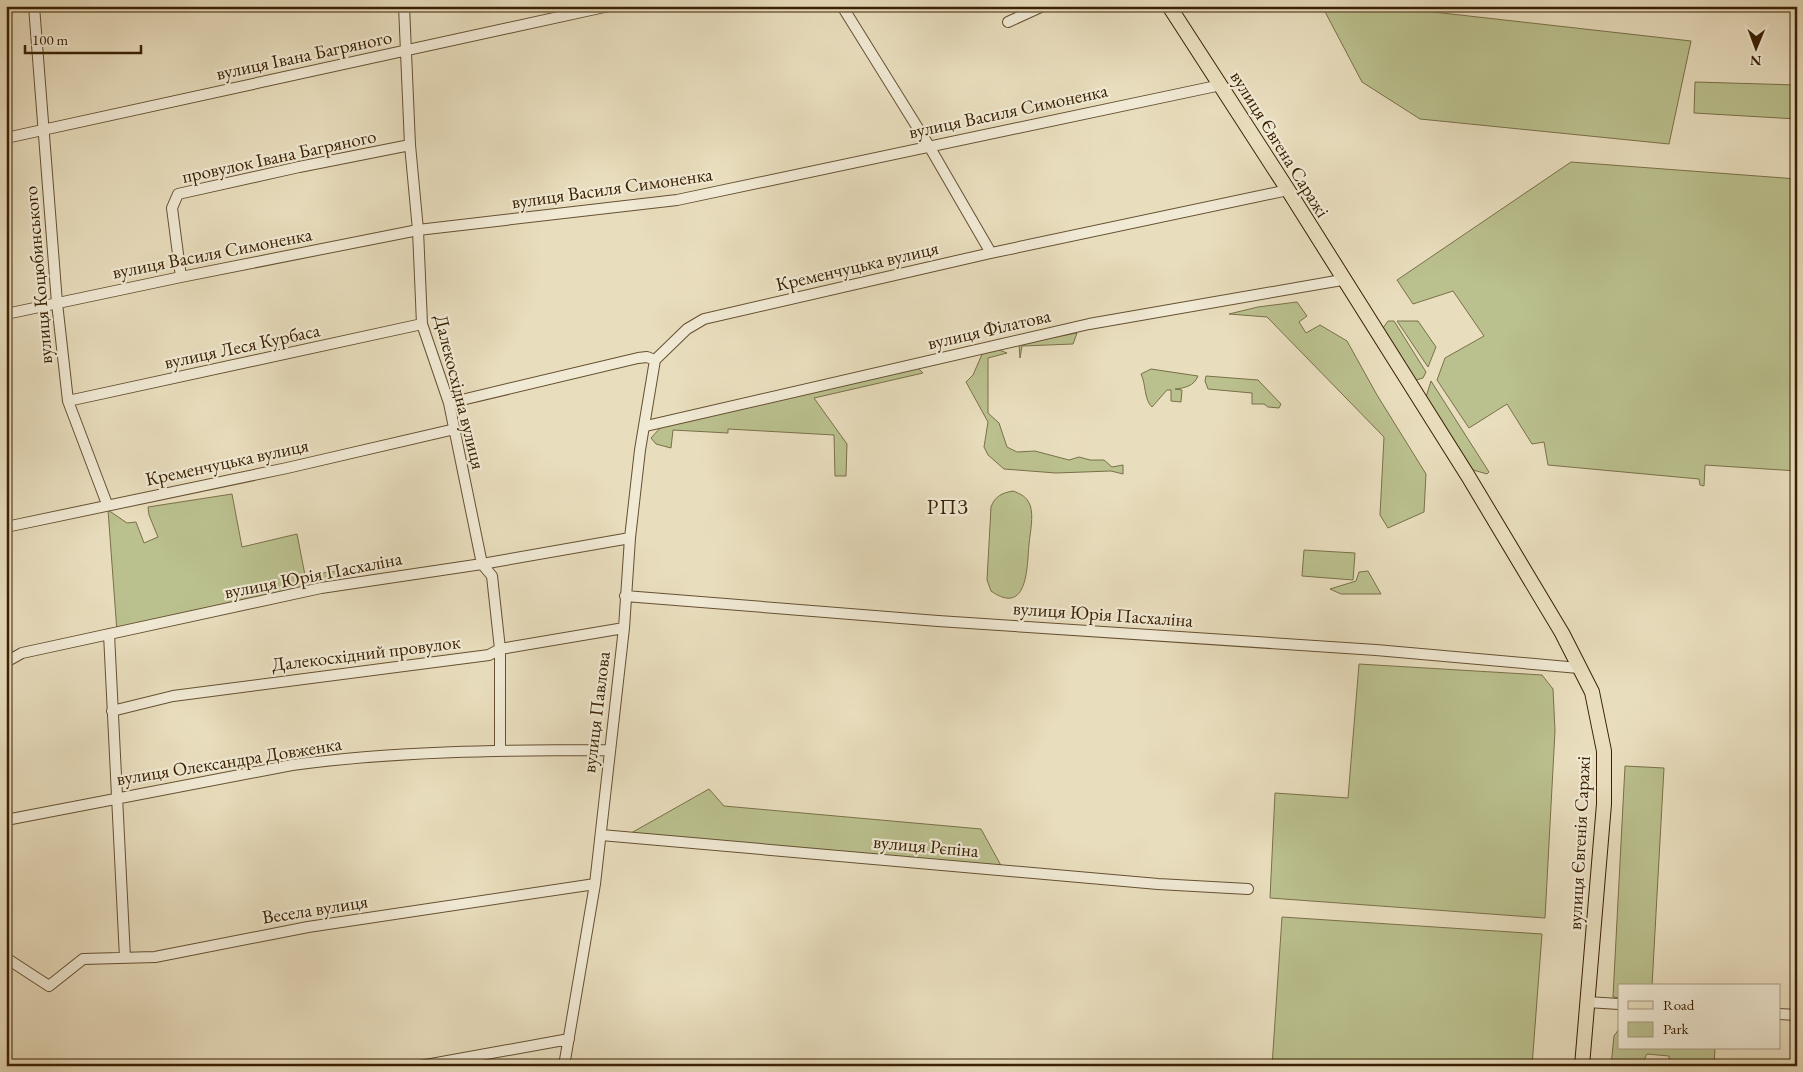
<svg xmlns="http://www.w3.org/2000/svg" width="1803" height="1072" viewBox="0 0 1803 1072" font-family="'EB Garamond',serif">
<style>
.green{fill:#bac08e;stroke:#7a7048}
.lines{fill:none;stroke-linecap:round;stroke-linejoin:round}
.minor-casing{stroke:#665031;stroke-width:12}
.major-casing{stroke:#3a2102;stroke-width:16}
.minor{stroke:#f0e9d4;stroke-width:10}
.major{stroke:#e8ddbd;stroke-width:14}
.labels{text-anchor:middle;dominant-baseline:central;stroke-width:4.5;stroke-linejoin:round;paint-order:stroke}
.street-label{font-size:19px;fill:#3a2102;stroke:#f0e9d4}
.quarter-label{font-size:21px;letter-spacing:1px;fill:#3a2102;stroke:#f0e9d4}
</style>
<rect width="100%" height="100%" fill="#e8ddbd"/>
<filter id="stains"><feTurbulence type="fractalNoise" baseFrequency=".004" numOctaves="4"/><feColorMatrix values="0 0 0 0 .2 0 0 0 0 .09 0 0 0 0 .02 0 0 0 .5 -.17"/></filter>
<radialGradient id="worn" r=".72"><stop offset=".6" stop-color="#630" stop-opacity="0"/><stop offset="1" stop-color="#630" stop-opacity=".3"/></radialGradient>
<path class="green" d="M1322 6H1380L1691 41 1669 144 1420 119 1362 82Z
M1695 82 1797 85V119L1694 113Z
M1571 162 1797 179V471L1705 465 1704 486 1700 485 1699 479 1548 465 1544 442 1532 444 1507 404 1469 428 1437 380 1445 358 1484 336 1453 291 1413 304 1397 280Z
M1297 302 1307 316 1299 322 1306 333 1320 325 1347 341 1377 395 1426 474 1424 512 1388 528 1380 515 1384 437 1267 317 1229 314 1258 307Z
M1388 321H1394L1426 372 1423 378 1416 380 1383 328Z
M1397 321H1418L1436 347 1428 367Z
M1077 333 1073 344 1022 346 1020 358 1019 344Z
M997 349 1007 353 988 358V413L999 423 1007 447 1017 452 1035 451 1069 460 1079 457 1090 460H1104L1112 467 1123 465V474L1111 471 1056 473 1004 469 988 455 984 447 988 422 966 382 973 375 983 352Z
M917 367 923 373 814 398 847 444 846 476H835L834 435 728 429V433L673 430 671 448 656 444 651 438 661 427Z
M1151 369 1198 376C1194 386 1185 388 1175 389L1182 390 1181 402 1171 401V390H1167L1152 407C1144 400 1146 384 1141 374Z
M1206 376 1258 380 1281 404 1279 408 1268 407 1264 404H1252V393L1208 389 1205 381Z
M1431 381 1489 472 1487 474 1473 470 1426 397Z
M1013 491C1021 494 1027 497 1030 505 1034 516 1030 533 1029 544 1027 566 1028 617 991 591L987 580 991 507C995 496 1002 493 1013 491Z
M232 494 242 547 297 534 305 575 357 569V573L332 579 321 588 117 632 108 510 127 523 136 522 144 543 158 537 149 515 148 507Z
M1304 550 1355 553 1353 580 1302 576Z
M1368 571 1381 594H1341L1330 589 1356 581 1359 572Z
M1359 664 1542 675 1553 689 1555 731 1545 918 1270 898 1275 793 1348 798Z
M1625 766 1664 768 1652 986H1619V998L1613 997Z
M709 789 724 806 981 829 1004 871 624 837Z
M1282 917 1542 934 1532 1066H1272Z
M1619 1029V1048H1715L1714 1066H1670L1669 1056 1647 1054 1641 1066H1611L1614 1036Z"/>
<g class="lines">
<defs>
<path id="minor" d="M34 6 57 303 68 401 107 504
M404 6 410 145 418 230 422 324 449 403 482 564 492 576 500 649V750
M842 6 929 146 991 253
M1008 22 1043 6
M6 138 609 6
M181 277 172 208 178 194 299 167 410 145
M6 314 181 277 418 230 677 200 1221 85
M68 401 422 324
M449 403 638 358 647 357 655 360 687 329 704 319 991 253 1288 190
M646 426 1089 324 1342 280
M6 527 287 468 455 429
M625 596 938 621 1376 650 1579 668
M109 634 125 958
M6 662 22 653 321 588 482 564 630 538
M112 711 173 696 489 655 500 649 624 628
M6 820 292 765C397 751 503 750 608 750
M601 835 1158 884 1248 889
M6 958 49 986 83 959 155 957 308 927 595 884
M1587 1002 1619 1004
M1779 1014 1797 1015
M420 1066 569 1039
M564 1066 595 884 624 628 630 538 640 450 655 360"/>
<path id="major" d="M1169 6 1288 190 1468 476 1562 633 1592 692 1604 751V804L1582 1066"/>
</defs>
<use href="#minor" class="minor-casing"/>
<use href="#major" class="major-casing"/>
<use href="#minor" class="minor"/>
<use href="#major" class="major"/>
</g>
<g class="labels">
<g class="street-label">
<text transform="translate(304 55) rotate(-12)">вулиця Івана Багряного</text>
<text transform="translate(1008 111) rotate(-12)">вулиця Василя Симоненка</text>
<text transform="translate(1280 144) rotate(58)">вулиця Євгена Саражі</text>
<text transform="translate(279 156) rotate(-12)">провулок Івана Багряного</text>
<text transform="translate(612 188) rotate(-8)">вулиця Василя Симоненка</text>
<text transform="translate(212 253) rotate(-11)">вулиця Василя Симоненка</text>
<text transform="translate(857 266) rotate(-13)">Кременчуцька вулиця</text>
<text transform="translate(38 275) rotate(-95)">вулиця Коцюбинського</text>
<text transform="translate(989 329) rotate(-13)">вулиця Філатова</text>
<text transform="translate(242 346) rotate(-12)">вулиця Леся Курбаса</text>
<text transform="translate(460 392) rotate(76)">Далекосхідна вулиця</text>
<text transform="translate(227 462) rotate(-12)">Кременчуцька вулиця</text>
<text transform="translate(313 575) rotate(-11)">вулиця Юрія Пасхаліна</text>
<text transform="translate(1103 614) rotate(4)">вулиця Юрія Пасхаліна</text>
<text transform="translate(366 653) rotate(-7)">Далекосхідний провулок</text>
<text transform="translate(596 712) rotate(-83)">вулиця Павлова</text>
<text transform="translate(229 761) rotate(-9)">вулиця Олександра Довженка</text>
<text transform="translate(1579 843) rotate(-87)">вулиця Євгенія Саражі</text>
<text transform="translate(926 846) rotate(5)">вулиця Рєпіна</text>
<text transform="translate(315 909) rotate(-9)">Весела вулиця</text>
</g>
<g class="quarter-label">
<text x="948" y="506">РПЗ</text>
</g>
</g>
<rect width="1803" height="1072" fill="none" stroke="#e8ddbd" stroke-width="25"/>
<rect x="8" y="8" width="1788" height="1057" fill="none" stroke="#3a2102" stroke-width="2.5"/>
<rect x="12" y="12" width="1778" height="1047" fill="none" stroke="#3a2102"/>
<rect x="1618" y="984" width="162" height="65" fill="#f0e9d4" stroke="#a79980"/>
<rect x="1628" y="1001" width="25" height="8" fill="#e8ddbd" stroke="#a79980"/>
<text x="1663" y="1010" font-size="15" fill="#3a2102">Road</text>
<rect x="1628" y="1022" width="25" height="15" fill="#bac08e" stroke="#a79980"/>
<text x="1663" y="1034" font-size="15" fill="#3a2102">Park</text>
<g transform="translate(1756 48) rotate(181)" stroke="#f0e9d4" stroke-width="4" paint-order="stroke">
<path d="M0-4L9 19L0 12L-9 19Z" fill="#3a2102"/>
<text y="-8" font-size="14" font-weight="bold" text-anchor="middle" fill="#3a2102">N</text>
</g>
<path d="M25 45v8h116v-8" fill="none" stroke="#3a2102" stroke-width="2.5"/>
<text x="32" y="45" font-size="15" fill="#3a2102" stroke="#f0e9d4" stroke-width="4" paint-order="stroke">100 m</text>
<rect width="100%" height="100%" filter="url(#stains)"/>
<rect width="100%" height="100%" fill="url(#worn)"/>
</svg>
